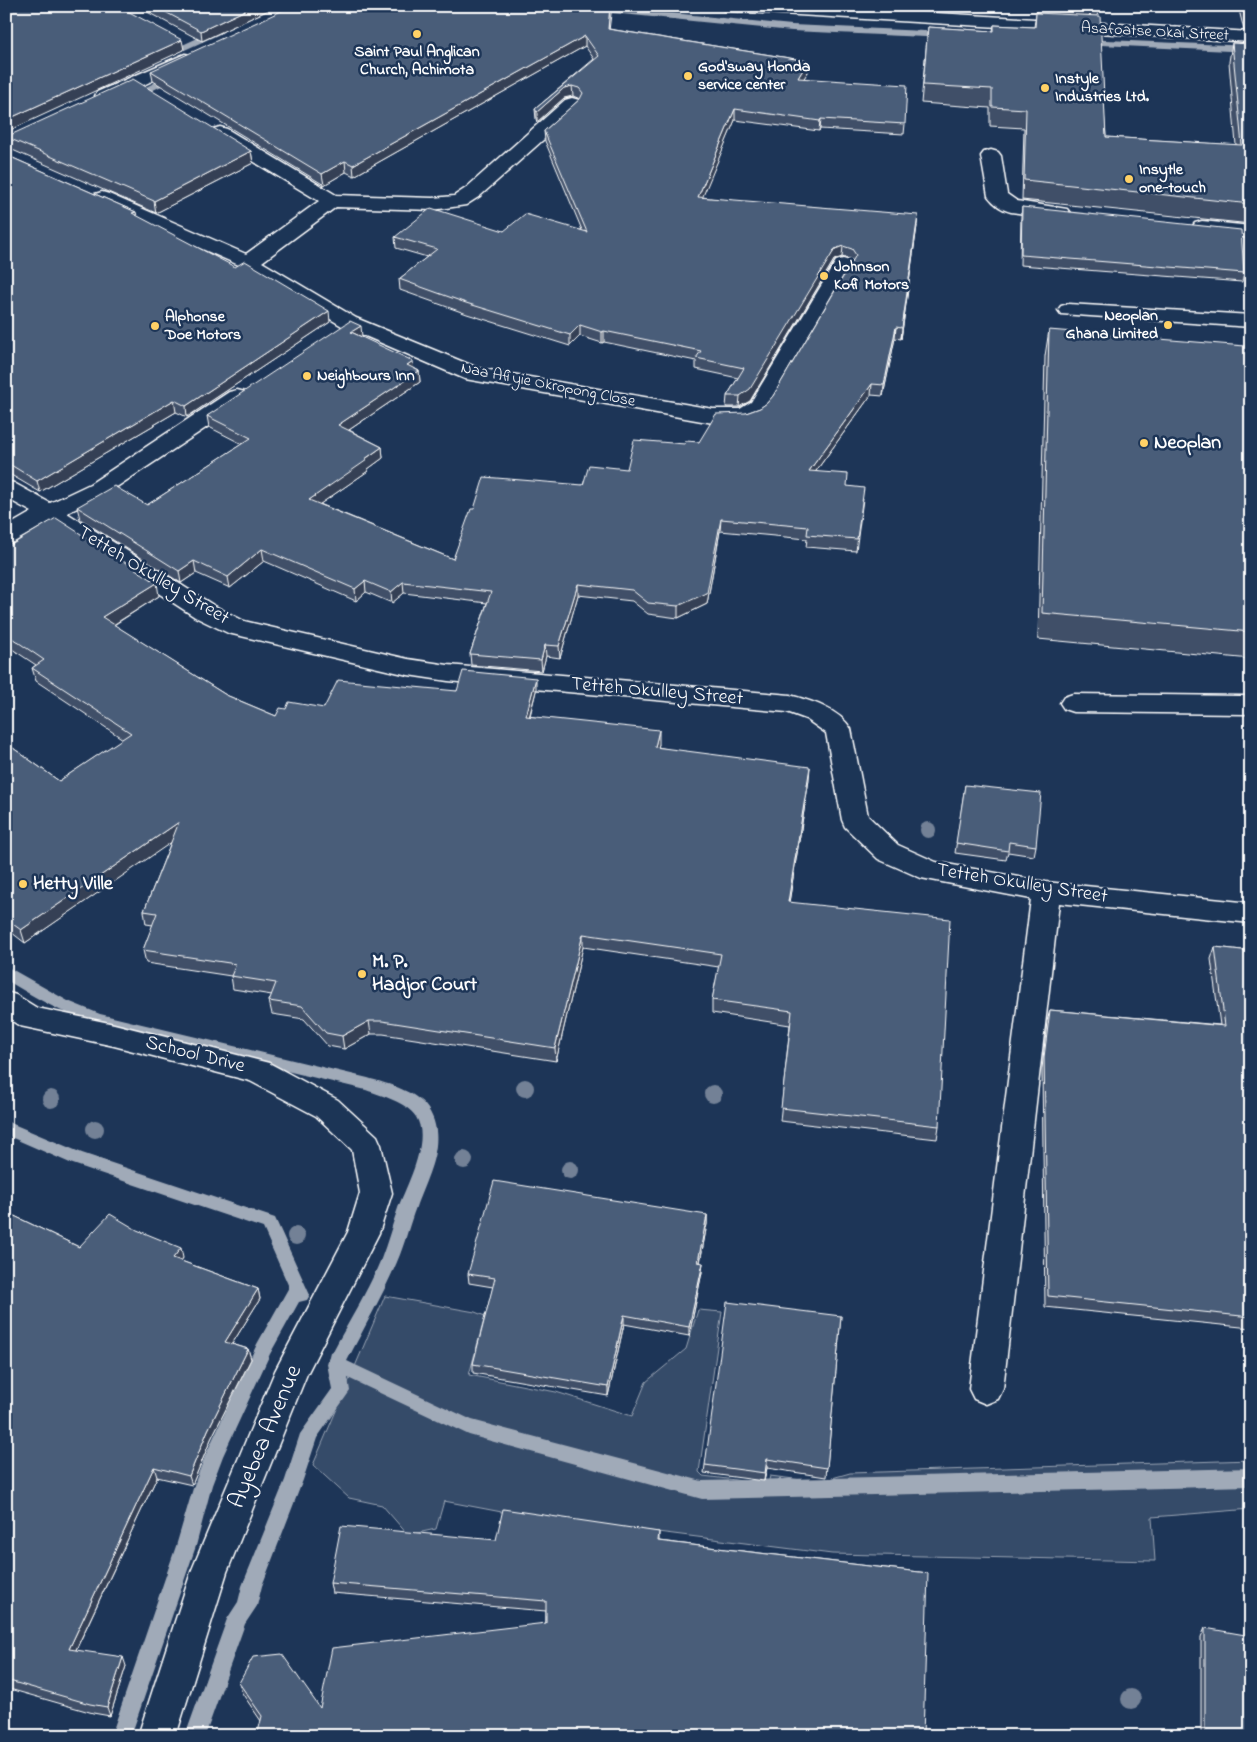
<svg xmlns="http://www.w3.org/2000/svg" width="1257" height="1742" viewBox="0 0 1257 1742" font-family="'Indie Flower',sans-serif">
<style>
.green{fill:#364b69;stroke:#9aa5b4}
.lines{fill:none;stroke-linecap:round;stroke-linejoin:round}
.stream{fill:#a0aab8;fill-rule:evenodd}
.minor-casing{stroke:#fff;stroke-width:3}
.minor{fill:#1d3557;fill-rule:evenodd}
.tree{fill:#738196}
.wall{fill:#405068;stroke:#fff}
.shaded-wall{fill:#344155;stroke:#fff}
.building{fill:#4a5d79;stroke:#fff}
.poi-dot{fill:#ffd166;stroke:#1d3557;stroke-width:2}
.labels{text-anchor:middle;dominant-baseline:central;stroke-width:5;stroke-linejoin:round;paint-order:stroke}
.far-street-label{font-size:16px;fill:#fff;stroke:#1d3557}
.far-poi-label{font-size:16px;font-weight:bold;fill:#fff;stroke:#1d3557;text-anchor:start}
.poi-label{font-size:20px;font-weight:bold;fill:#fff;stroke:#1d3557;text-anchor:start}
.street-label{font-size:20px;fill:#fff;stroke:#1d3557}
.near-street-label{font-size:24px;fill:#fff;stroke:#1d3557}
</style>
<rect width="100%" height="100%" fill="#1d3557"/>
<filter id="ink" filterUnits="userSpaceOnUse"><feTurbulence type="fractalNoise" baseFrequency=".02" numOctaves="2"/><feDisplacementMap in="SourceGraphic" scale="10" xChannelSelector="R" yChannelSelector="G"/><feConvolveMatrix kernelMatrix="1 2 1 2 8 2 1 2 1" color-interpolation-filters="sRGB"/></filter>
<g filter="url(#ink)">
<path class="green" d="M385 1296 475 1312 485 1316 469 1375 556 1392 632 1416 646 1382 686 1349 698 1310 722 1312 699 1472 703 1476 768 1484 770 1476 818 1482 850 1473 1251 1460V1509L1152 1517 1155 1561 832 1554 507 1513 444 1501 436 1529 408 1535 382 1505 349 1498 313 1465Z"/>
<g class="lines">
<path class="stream" d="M567 6H603L792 25 947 32 952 35 947 38 792 31 572 9Z
M219 28 224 31 222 33 167 58 164 59 159 56Z
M1082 39 1251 46V52L1079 44V40Z
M176 72 180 73V77L143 95 139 96 134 93Z
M6 966 68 1001 100 1014 368 1078C388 1084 419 1091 430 1112 447 1143 426 1178 416 1207 409 1225 405 1244 397 1262 383 1295 364 1328 347 1361L472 1420 702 1481 1251 1468V1486L702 1499 469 1435 348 1378 350 1391 317 1438 303 1480 262 1586 257 1606 245 1624 205 1736H185L227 1619 238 1602 242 1586 285 1480 300 1434 332 1389 327 1364 330 1352 333 1351C349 1321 368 1291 381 1259 387 1243 392 1225 398 1208 406 1186 431 1141 416 1117 406 1102 383 1096 366 1090L99 1026C65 1015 36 998 6 980Z
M6 1121 82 1153 275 1218 310 1295 307 1300 299 1302 270 1354 223 1456 212 1485 196 1546 131 1736H113L112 1733 176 1546 194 1485 205 1456 257 1344 289 1287 263 1228 70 1163 6 1135Z"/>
<defs>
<path id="minor" d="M720 6H821L1251 32V42L729 11 723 10Z
M185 54 191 55 194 59 191 63 111 100 104 102 97 100 95 96 97 92Z
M572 98 579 100 581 104 579 108 480 196 466 205 433 210 336 207 262 262 356 318 478 368 713 409H740L751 402 836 261 843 259 850 261 853 265 771 406C757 426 734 423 713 423L465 379 342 326 241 266 95 202 92 198 95 194 102 192 109 194 246 254 319 201 213 137 211 133 213 129 220 127 227 129 336 195 433 198 454 196 466 188 565 100Z
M991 150 998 152 1001 156 1007 194 1017 201 1067 209 1070 213 1067 217 1060 219 1011 212C1002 210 994 204 988 196L981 156 984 152Z
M1202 221 1251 226V238L1195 231 1192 227 1195 223Z
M1068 304 1251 315V327L1061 314 1058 310 1061 306Z
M237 390 245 392 248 397 245 402 106 494 67 513 213 605 244 621 408 659 448 665 790 695C811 701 839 709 851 729L868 816 898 845 936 862 1046 882 1251 903V923L1059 903 1003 1389 998 1399 986 1404 974 1399 969 1389 1031 899 921 878 878 859 845 827 842 820 826 733 806 719 787 712 448 681 408 675 228 633 195 617 49 522 14 542 6 544V527L32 512 6 498V481L14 483 50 503 90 484 229 392Z
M1073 694 1244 696 1251 695V712L1245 714 1073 712 1064 709 1060 703 1064 697Z
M6 992 16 995 37 1008 114 1024 269 1063 338 1100 377 1136 381 1145 392 1193 379 1233 307 1374 227 1572 176 1736H138L191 1572 275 1371 348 1232 360 1193 352 1150 316 1116 250 1081 114 1046 20 1026 6 1017Z"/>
</defs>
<use href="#minor" class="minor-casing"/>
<use href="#minor" class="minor"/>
</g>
<g class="tree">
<circle cx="928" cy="830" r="8"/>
<circle cx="525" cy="1088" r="9"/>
<circle cx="713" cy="1094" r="9"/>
<circle cx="51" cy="1099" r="9"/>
<circle cx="95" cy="1129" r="9"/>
<circle cx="464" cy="1160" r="9"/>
<circle cx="570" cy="1170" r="9"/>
<circle cx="296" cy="1236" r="9"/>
<circle cx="1131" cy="1699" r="10"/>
</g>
<path class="wall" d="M136 6H277L202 41Z
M1037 6 1098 12 1097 16 1106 137 1236 145 1229 62 1232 43 1248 44 1251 31 1244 30 1238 6H1251V224L1022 200 1024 128 990 126V108L921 103 928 27 993 31 994 25 1034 27Z
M609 29 808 61V72L803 79 905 124 904 134 820 129 819 131 735 120 702 197 917 226 901 339 895 338 883 396 871 395 816 471 847 486 863 499 856 551 806 547 807 539 720 531 707 604 678 618 648 614 632 601 578 595 560 658 546 656 542 671 471 665 470 654 487 603 404 593 392 603 366 592 356 601 264 561 230 588 196 573 181 583 80 519 77 507 147 505 242 444 209 427 207 416 362 337 419 371 420 382 349 430 382 447 383 458 368 469V471L320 504 453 559 474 509 583 485 627 469 685 444 699 442 746 413 760 408 767 403 773 396 852 261V260L842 257 834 260 750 401 739 407H726L727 396 738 378 696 369V361L604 342 602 343 580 336 570 346 467 314 400 290 399 279 427 257 396 248 395 237 504 231 582 230 545 141 544 131 580 99 573 96 564 98 537 122 536 119 535 109 594 59 585 46 354 176 346 172 324 185 153 81 151 71Z
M6 136 251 151 253 163 156 213 8 148Z
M6 155 136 212 137 216 330 322 187 417 176 412 40 492 6 472Z
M1022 207 1244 273 1242 282 1020 265 1021 216Z
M1049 330 1251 410V659L1038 639 1045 356Z
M6 548 159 596 114 625 226 695 276 716 286 709 324 708 457 691H536L530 716 659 744 658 747 809 780 789 902 939 1126 937 1139 780 1121 790 1025 712 1013V1000L719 967 583 947 556 1061 383 1034H371L344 1049 328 1046 304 1019 272 1014 269 1001 272 995 233 989 231 976 146 963 143 950 153 925 146 924 144 911 171 842 25 943 7 929 6 930V743L59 781 123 739 36 681 32 668 36 665 6 645Z
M965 785 1036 846 1034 856 1008 852 1006 860 955 853Z
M1215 947 1251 951V1328L1045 1307 1042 1069 1047 1021 1050 1010 1220 1025 1211 959Z
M6 1212 79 1247 183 1258 181 1261 258 1289 260 1299 232 1344 248 1349 251 1359 211 1439 192 1485 157 1477 76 1650 126 1666 110 1716 93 1713 6 1688Z
M707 1215V1224L700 1263 702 1272 689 1336 624 1324 608 1396 473 1373V1364L493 1287 469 1283 468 1274Z
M841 1316 826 1477 767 1468 764 1481 704 1473 705 1465Z
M659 1532V1541L928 1573 261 1721 242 1693 239 1683 320 1708 546 1623V1611L332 1593 330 1583 496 1540Z
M1205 1628 1251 1736H1201V1637Z"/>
<path class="shaded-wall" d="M254 6H277L202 41 201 31Z
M610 6H612L608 39V29Z
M585 36V46L354 176 353 165Z
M182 40 184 50 6 132V120Z
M808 61V72L797 89 798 78Z
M572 86 573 96 564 98 537 122V112L564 88Z
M735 109V120L698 208V197Z
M821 119 820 129 819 131 820 121Z
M251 151 253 163 156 213 154 201Z
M345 161 346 172 324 185 322 174Z
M918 215 917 226 901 339 902 328Z
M843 246 842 257 834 260 750 401 739 407 740 396 835 249Z
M329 311 330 322 187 417 186 406Z
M580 325V336L570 346V335Z
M361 326 362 337 351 332Z
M896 327 895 338 883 396 884 385Z
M604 331V342L602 343V332Z
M413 361 414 372 407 365Z
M419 371 420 382 340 436 338 425Z
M872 384 871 395 808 482 809 471Z
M174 400 176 412 40 492 37 481Z
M382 447 383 458 368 469V471L310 511 309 500Z
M721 519 720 531 707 604 678 618V606Z
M262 549 264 561 230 588 228 577Z
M194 561 196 573 181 583 179 571Z
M365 581 366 592 356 601 355 589Z
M403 582 404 593 392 603 391 592Z
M157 583 159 596 105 630 102 617Z
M578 584V595L560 658 559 646Z
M545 645 546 656 542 671 541 660Z
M536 678V691L526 729V716Z
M659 730V744L655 760V747Z
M810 767 809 780 787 915 788 902Z
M179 822 182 835 25 943 21 930Z
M583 934V947L556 1061 555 1048Z
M369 1021 371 1034 344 1049 342 1036Z
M707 1215V1224L698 1272V1262Z
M181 1248 183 1258 176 1268 173 1258Z
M703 1263 702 1272 689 1336V1327Z
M258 1289 260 1299 227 1352 225 1342Z
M624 1315V1324L608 1396V1387Z
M248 1349 251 1359 211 1439 192 1485 189 1476 208 1430Z
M767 1459V1468L764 1481 765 1473Z
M154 1467 157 1477 72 1658 69 1649Z
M123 1657 126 1666 110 1716 107 1707Z"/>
<path class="building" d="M6 6H118L182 40 6 120Z
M154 6H254L201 31Z
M292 6H610L608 29 808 61 798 78 907 85 905 124 821 119 820 121 735 109 698 197 918 215 902 328 896 327 884 385 872 384 809 471 848 474 847 486 864 488 857 539 807 535 808 527 721 519 707 593 678 606 648 603 632 590 578 584 559 646 545 645 541 660 470 654 491 592 403 582 391 592 365 581 355 589 262 549 228 577 194 561 179 571 77 507 114 486 147 505 251 438 207 416 350 321 361 326 351 332 413 361 407 365 419 371 338 425 382 447 365 459 367 460 309 500 453 559 471 509H474L484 477 583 485 589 465 627 469 634 440 685 444 686 441 699 442 716 414 746 413 760 408 767 403 773 396 856 255 852 249 843 246 835 249 750 389 740 396H727L744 368 696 358 701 351 604 331 602 332 580 325 570 335 466 303 399 279 437 249 395 237 431 208 504 231 525 214 587 232 544 131 580 99 583 93 579 88 572 86 564 88 537 112 535 109 599 56 585 36 353 165 345 161 322 174 151 71Z
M1037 6H1097L1098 12 1037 9Z
M1247 6H1251V12L1248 11Z
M1036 13 1100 16 1106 137 1242 145 1232 43 1251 44V204L1024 180 1026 109 992 107V89L923 85 928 27 994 31V25L1035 27Z
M133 79 251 151 154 201 6 137Z
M6 155 136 212 132 213 235 267 245 261 329 311 186 406 174 400 37 481 6 462Z
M1022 207 1241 230 1244 273 1021 255Z
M1049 330 1245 346 1251 410V632L1042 613Z
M56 518 157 583 102 617 226 695 276 716 280 708 286 709 289 702 324 708 338 680 457 691 463 671 536 678 526 716 659 730 655 747 810 767 788 902 950 919 939 1126 781 1108 792 1011 712 1000 721 954 583 934 555 1048 382 1021H369L342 1036 326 1033 302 1006 269 1001 276 983 231 976 236 964 143 950 157 913 144 911 179 822 21 930 6 919V743L59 781 131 733 32 668 44 660 6 634V548Z
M965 785 1041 793 1036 846 1009 842 1008 851 956 843Z
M1215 947 1251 951V1317L1048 1296 1044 1057 1050 1010 1225 1026Z
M494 1181 707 1215 698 1262 703 1263 689 1327 624 1315 608 1387 473 1364 495 1278 468 1274Z
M6 1212 79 1247 110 1214 137 1230 181 1248 173 1258 258 1289 225 1342 248 1349 208 1430 189 1476 154 1467 69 1649 123 1657 107 1707 90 1704 6 1680Z
M727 1302 841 1316 827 1468 767 1459 765 1473 705 1465Z
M503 1509 659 1532 658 1541 928 1573 923 1736H257L262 1716 239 1683 253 1657 282 1654 320 1708 332 1648 546 1623V1601L330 1583 341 1526 496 1540Z
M1205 1628 1251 1636V1736H1205Z"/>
</g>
<g class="poi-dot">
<circle cx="417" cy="34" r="5"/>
<circle cx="688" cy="76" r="5"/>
<circle cx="1045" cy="88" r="5"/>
<circle cx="1129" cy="179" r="5"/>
<circle cx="824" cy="276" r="5"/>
<circle cx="1168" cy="325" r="5"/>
<circle cx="155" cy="326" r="5"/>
<circle cx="307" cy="376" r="5"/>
<circle cx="1144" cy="443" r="5"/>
<circle cx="23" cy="884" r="5"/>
<circle cx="362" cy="974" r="5"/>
</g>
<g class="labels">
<g class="far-street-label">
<text transform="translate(1155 32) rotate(3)">Asafoatse Okai Street</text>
<text transform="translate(548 385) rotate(11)">Naa Afiyie Okropong Close</text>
</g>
<g class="far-poi-label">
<text x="417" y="52" text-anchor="middle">Saint Paul Anglican<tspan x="417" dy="18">Church, Achimota</tspan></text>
<text x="698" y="67">God'sway Honda<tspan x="698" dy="18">service center</tspan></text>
<text x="1055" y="79">Instyle<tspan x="1055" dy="18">Industries Ltd.</tspan></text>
<text x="1139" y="170">Insytle<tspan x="1139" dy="18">one-touch</tspan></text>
<text x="834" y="267">Johnson<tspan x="834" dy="18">Kofi Motors</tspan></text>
<text x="1158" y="316" text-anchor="end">Neoplan<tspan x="1158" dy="18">Ghana Limited</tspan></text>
<text x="165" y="317">Alphonse<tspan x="165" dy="18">Doe Motors</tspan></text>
<text x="317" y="376">Neighbours Inn</text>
</g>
<g class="poi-label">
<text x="1154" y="443">Neoplan</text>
<text x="33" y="884">Hetty Ville</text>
<text x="372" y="962">M. P.<tspan x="372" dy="23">Hadjor Court</tspan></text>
</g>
<g class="street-label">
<text transform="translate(153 576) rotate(31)">Tetteh Okulley Street</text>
<text transform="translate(657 692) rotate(5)">Tetteh Okulley Street</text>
<text transform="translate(1022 884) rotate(9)">Tetteh Okulley Street</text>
<text transform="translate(195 1055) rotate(14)">School Drive</text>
</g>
<g class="near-street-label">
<text transform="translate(266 1437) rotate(-67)">Ayebea Avenue</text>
</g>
</g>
<rect width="1257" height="1742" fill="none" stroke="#1d3557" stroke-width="25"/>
<rect x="12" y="12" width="1232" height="1717" fill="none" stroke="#fff" stroke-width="2" filter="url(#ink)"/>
</svg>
